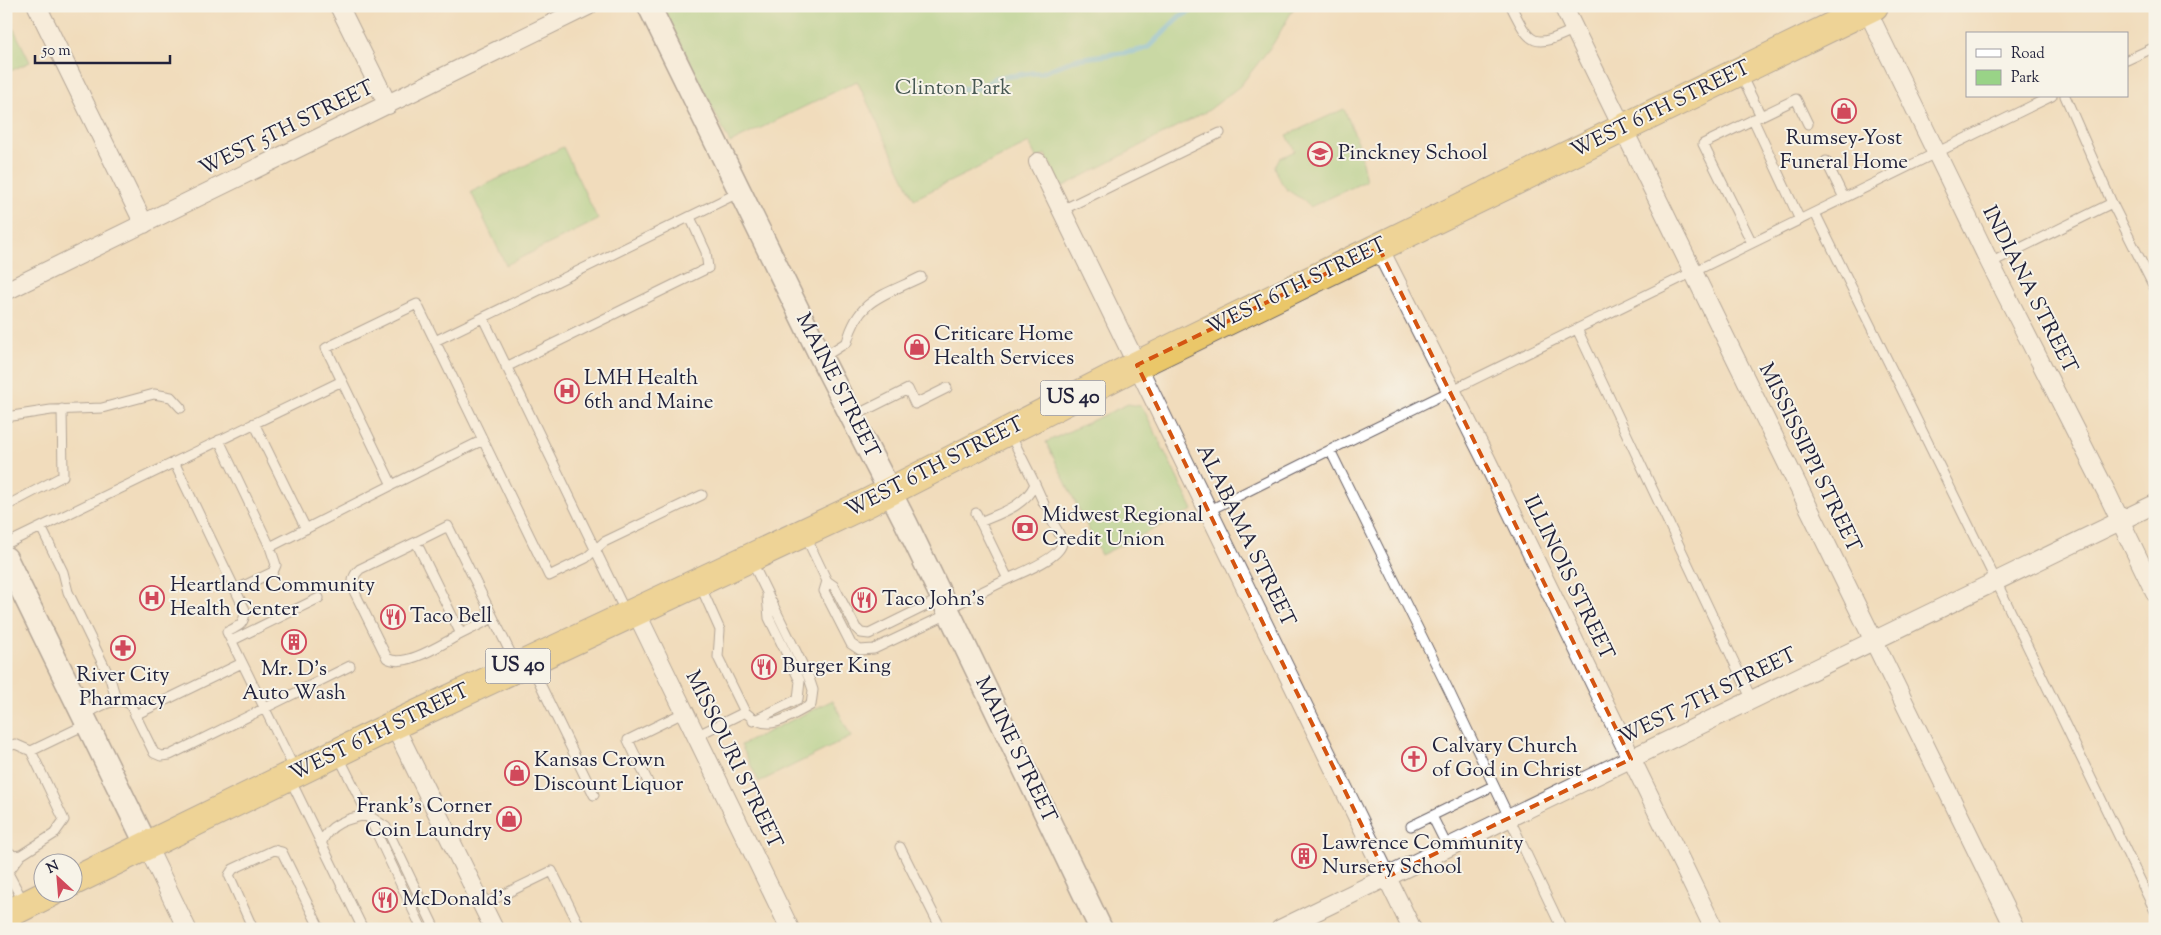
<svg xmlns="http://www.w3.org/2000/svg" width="2161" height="935" viewBox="0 0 2161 935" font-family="'Sorts Mill Goudy',serif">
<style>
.green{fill:#99d387;stroke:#5e7a61}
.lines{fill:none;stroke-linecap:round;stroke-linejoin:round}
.stream{stroke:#65bee2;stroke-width:5.5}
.service-casing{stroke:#6a6368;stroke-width:11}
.minor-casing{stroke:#6a6368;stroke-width:20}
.tertiary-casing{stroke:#6a6368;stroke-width:25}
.trunk-casing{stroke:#6a6368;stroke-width:30}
.service{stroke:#fff;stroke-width:9}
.minor{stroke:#fff;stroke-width:18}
.tertiary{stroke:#fff;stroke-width:22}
.trunk{stroke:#eac769;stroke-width:28}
.marked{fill:none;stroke:#d45411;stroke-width:4;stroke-dasharray:10 6;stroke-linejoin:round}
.labels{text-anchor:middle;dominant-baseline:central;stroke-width:4;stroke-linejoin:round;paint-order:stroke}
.shield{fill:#f7f3e8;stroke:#62616f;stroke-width:1}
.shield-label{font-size:20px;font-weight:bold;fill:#22223b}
.park-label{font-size:21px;fill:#465752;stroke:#f7f3e8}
.street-label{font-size:21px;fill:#22223b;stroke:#f7f3e8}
.poi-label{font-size:21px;fill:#22223b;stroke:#f7f3e8;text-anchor:start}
</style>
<rect width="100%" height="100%" fill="#f7f3e8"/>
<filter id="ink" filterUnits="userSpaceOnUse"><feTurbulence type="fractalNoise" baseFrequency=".02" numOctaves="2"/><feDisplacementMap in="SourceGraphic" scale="10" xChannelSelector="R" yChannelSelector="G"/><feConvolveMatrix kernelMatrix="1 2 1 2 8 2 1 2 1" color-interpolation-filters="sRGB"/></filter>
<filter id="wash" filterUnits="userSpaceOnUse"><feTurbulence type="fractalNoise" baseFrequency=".0096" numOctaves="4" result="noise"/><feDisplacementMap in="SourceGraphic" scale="20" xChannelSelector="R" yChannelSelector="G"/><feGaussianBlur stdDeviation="1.12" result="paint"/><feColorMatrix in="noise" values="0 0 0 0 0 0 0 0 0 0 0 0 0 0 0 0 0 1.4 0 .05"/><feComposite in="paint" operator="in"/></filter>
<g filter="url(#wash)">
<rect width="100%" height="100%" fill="#f1dcbc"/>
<path class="green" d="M662 6H1295L1273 44 1240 86 1209 110 1062 187 1045 154 1037 159 1029 143 914 199 857 81 730 143Z
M6 13 30 62 6 73Z
M1344 109 1358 142 1366 181 1310 207C1302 196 1302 200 1292 193 1282 187 1279 178 1275 167L1280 158 1295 151 1287 135Z
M563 147 598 220 506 265 471 192Z
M1128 404 1140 406 1144 410 1193 510 1101 555 1046 442Z
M833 700 851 737 759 782 741 745Z"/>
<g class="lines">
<path class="stream" d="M932 90 981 88 996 78 1033 73H1041L1076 59 1137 51 1149 47 1179 17 1200 6"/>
</g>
</g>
<g filter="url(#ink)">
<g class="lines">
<defs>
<path id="service" d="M1511 6C1531 46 1533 49 1575 29
M2127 60 2155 47
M1740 73 1761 116
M2065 96 2112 203
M1753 119 1800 220
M1826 161 1844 198
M1062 210 1220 133
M1815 213 1996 581 2155 911
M1752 243 1703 144 1796 99 1808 124
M1990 263 2112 203 2155 289
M483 318 626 613
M1577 329 1752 700
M435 341 740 192
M822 358 847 342C859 298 883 296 921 277
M506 367 708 268 706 252 690 217
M6 417 51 410 102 408 154 394 171 397 181 408
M852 417 908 389 915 404 947 388
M254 423 306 529
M219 440 270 547 276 565 273 572 235 590
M483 440 392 485 326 348 417 304 549 576 586 558 604 542 702 495
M174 462 245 610C245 624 239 626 227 632L295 770
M1035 484 1044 504
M6 506 63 476 62 409
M1208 511 1330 450
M980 522C1001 513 1025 506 1035 484L1010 434
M41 527 63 572 68 592 110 678 116 699
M805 535 827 581 824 591 851 644 860 650 874 649 948 614
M416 542 360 569C352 576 352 582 354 591L387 658C405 669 443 643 461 634
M6 544 342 381
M270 547 392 485
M1008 579C1020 573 1064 557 1062 541 1061 536 1056 528 1053 523
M827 581 834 586 856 628 861 633 869 634 942 598
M947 609 1008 579 976 513
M493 618 461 634 416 542 448 526 516 664
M231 641 319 598
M531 665 594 795
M745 712C769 735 787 717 811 705L813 690 809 678 751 560
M83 715C99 708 114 695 130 704L154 753 161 756 170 755 350 666
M135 715 242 663
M753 721 798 699 800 681 769 618 767 596
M696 736 745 712 718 657 720 630 700 585
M6 747 15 744 31 751
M338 755 368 815 386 827 435 929
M290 779 363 929
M648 782 628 740 685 712
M1432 816 1448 848
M1411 826 1493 786
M321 844C328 824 348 818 368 815L422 929
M900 847 941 929
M6 850 14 856 21 855
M6 869 24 903
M9 871 21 855 54 834 64 820 31 751 87 724
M482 905 552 871 581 929
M117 928V929
M253 929 229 875 233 869 274 850 282 852 320 929
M1562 929 1450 693 1330 450 2052 96"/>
<path id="minor" d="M37 6 144 224
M339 6 388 105
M1563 6 2015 929
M1865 6 1990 263 2107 493 2155 593
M1038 162 1412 929
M1379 248 1486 459 1714 929
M6 291 588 6
M636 612 790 929
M394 725 494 929
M147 846 187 929
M1280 929 2155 504"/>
<path id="tertiary" d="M649 6 822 359 906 523 1101 929
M6 558 147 846"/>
<path id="trunk" d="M72 882 394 725 867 503 1137 365 1874 6
M6 915 52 892"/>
</defs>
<use href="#service" class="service-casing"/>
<use href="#minor" class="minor-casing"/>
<use href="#tertiary" class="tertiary-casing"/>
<use href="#trunk" class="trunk-casing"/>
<use href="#service" class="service"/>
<use href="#minor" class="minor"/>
<use href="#tertiary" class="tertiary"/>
<use href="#trunk" class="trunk"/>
</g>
</g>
<path d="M0 0H2161V935H0ZM1379 248 1631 759 1387 877 1137 365Z" fill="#f1dcbc" fill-opacity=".55" fill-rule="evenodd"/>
<path class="marked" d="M1379 248 1631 759 1387 877 1137 365Z"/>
<defs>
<symbol id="shop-ring" viewBox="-11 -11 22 22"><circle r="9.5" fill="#f7f3e8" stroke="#d1495b" stroke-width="1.5"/><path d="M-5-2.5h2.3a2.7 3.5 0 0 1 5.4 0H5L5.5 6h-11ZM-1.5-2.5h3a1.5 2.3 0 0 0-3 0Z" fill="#d1495b"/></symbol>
<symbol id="school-ring" viewBox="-11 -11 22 22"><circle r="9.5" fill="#f7f3e8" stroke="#d1495b" stroke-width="1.5"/><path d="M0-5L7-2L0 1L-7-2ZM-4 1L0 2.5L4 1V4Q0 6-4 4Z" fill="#d1495b"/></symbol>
<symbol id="hospital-ring" viewBox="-11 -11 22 22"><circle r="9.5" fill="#f7f3e8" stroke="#d1495b" stroke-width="1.5"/><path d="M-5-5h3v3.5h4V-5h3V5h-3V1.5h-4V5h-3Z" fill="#d1495b"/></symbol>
<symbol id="bank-ring" viewBox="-11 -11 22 22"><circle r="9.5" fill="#f7f3e8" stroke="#d1495b" stroke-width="1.5"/><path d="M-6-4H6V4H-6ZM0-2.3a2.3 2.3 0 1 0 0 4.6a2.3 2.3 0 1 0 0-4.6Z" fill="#d1495b"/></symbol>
<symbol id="restaurant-ring" viewBox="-11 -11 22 22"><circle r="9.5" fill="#f7f3e8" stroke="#d1495b" stroke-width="1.5"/><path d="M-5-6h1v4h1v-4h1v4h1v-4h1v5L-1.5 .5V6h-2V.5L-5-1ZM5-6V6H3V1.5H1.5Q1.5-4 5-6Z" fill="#d1495b"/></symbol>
<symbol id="building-ring" viewBox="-11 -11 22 22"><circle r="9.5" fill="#f7f3e8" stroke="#d1495b" stroke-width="1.5"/><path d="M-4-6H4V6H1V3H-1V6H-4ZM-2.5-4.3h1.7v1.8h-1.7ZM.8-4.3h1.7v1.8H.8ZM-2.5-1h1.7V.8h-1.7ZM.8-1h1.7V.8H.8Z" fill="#d1495b"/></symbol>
<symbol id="pharmacy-ring" viewBox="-11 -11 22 22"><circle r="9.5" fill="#f7f3e8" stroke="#d1495b" stroke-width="1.5"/><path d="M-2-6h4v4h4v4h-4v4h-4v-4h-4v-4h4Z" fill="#d1495b"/></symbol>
<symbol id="church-ring" viewBox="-11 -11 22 22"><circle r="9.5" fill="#f7f3e8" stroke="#d1495b" stroke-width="1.5"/><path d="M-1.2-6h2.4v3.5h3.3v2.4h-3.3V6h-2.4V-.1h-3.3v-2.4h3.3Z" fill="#d1495b"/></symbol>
</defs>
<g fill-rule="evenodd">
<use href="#shop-ring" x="1830" y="97" width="28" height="28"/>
<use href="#school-ring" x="1306" y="140" width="28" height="28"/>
<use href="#shop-ring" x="903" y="333" width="28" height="28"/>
<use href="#hospital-ring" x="553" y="377" width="28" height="28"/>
<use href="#bank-ring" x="1011" y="514" width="28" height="28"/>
<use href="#hospital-ring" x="138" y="584" width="28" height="28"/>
<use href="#restaurant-ring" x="850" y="586" width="28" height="28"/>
<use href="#restaurant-ring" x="379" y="603" width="28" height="28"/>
<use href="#building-ring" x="280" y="628" width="28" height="28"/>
<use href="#pharmacy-ring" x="109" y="634" width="28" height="28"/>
<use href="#restaurant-ring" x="750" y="653" width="28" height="28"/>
<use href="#church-ring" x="1400" y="745" width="28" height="28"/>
<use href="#shop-ring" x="503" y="759" width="28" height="28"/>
<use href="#shop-ring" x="495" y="805" width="28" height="28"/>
<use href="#building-ring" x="1290" y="842" width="28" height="28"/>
<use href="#restaurant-ring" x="371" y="886" width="28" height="28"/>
</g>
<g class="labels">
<g class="shield">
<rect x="1040.5" y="380.5" width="65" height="35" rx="4"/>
<rect x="485.5" y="648.5" width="65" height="35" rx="4"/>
</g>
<g class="shield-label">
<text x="1073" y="398">US 40</text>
<text x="518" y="666">US 40</text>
</g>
<g class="park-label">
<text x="953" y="89">Clinton Park</text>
</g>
<g class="street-label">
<text transform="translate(1661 110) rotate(-26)">WEST 6TH STREET</text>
<text transform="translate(287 129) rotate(-26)">WEST 5TH STREET</text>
<text transform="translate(1297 287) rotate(-26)">WEST 6TH STREET</text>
<text transform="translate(2029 290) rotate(63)">INDIANA STREET</text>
<text transform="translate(837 386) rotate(63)">MAINE STREET</text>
<text transform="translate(1809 458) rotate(64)">MISSISSIPPI STREET</text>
<text transform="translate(935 468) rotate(-27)">WEST 6TH STREET</text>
<text transform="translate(1245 536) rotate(64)">ALABAMA STREET</text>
<text transform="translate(1568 578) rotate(64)">ILLINOIS STREET</text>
<text transform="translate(1708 697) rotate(-26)">WEST 7TH STREET</text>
<text transform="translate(380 733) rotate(-26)">WEST 6TH STREET</text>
<text transform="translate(1015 750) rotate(64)">MAINE STREET</text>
<text transform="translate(733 760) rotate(64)">MISSOURI STREET</text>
</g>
<g class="poi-label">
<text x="1844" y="139" text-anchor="middle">Rumsey-Yost<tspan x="1844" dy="24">Funeral Home</tspan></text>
<text x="1338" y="154">Pinckney School</text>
<text x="934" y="335">Criticare Home<tspan x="934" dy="24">Health Services</tspan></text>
<text x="584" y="379">LMH Health<tspan x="584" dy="24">6th and Maine</tspan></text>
<text x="1042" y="516">Midwest Regional<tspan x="1042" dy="24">Credit Union</tspan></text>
<text x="170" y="586">Heartland Community<tspan x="170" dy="24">Health Center</tspan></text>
<text x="882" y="600">Taco John's</text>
<text x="410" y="617">Taco Bell</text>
<text x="782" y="667">Burger King</text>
<text x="294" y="670" text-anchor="middle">Mr. D's<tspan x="294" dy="24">Auto Wash</tspan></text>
<text x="123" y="676" text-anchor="middle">River City<tspan x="123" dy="24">Pharmacy</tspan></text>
<text x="1432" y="747">Calvary Church<tspan x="1432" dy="24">of God in Christ</tspan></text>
<text x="534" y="761">Kansas Crown<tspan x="534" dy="24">Discount Liquor</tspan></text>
<text x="492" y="807" text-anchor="end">Frank's Corner<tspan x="492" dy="24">Coin Laundry</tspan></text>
<text x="1322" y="844">Lawrence Community<tspan x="1322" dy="24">Nursery School</tspan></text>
<text x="402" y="900">McDonald's</text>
</g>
</g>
<rect width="2161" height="935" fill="none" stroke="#f7f3e8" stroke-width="25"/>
<rect x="1966" y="32" width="162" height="65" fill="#f7f3e8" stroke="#a29fa3"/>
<rect x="1976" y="49" width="25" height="8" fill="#ffffff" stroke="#a29fa3"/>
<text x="2011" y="58" font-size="15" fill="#22223b">Road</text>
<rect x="1976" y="70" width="25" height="15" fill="#99d387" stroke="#a29fa3"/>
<text x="2011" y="82" font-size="15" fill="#22223b">Park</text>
<g transform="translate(58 878) rotate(334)"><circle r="24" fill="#f7f3e8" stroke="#a29fa3"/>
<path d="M0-4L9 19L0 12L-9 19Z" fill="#d1495b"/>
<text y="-8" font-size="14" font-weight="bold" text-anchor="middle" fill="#22223b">N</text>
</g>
<path d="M35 55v8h135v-8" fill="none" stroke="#22223b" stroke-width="2.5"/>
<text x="42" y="55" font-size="15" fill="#22223b" stroke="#f7f3e8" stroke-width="4" paint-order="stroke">50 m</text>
</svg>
